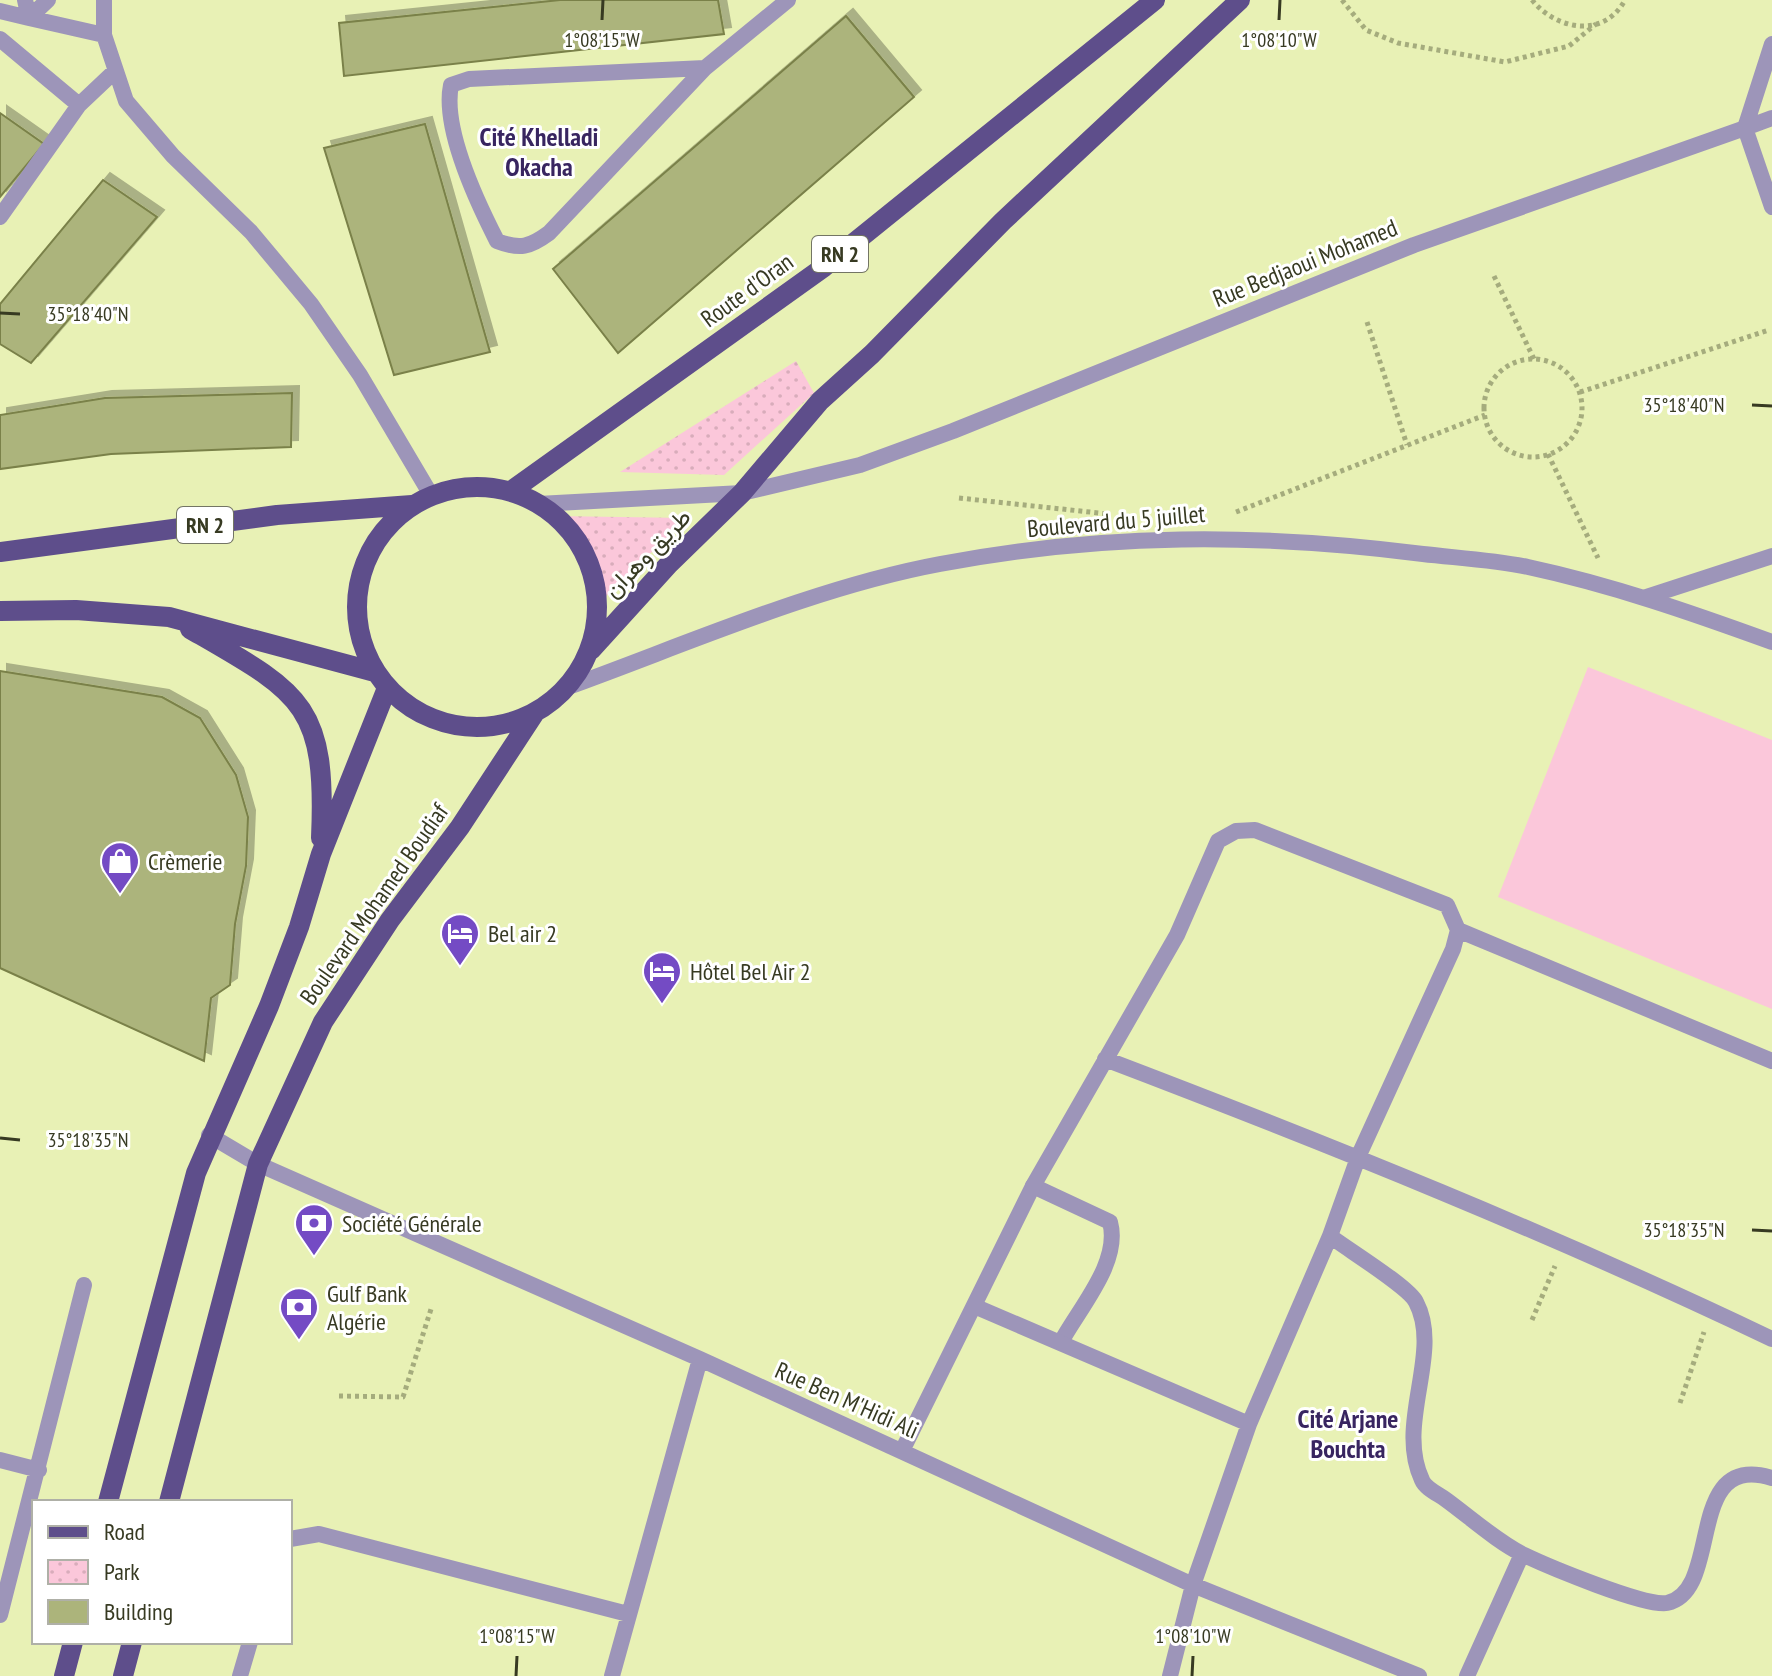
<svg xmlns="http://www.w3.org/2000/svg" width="1772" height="1676" viewBox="0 0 1772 1676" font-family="'PT Sans Narrow',Vazirmatn,sans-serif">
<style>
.grass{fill:#fbc7da}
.park{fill:url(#park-dots)}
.building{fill:#acb47b;stroke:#7a8149;stroke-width:2;filter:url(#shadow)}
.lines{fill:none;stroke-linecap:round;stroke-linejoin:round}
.path{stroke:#a5ac7d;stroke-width:5;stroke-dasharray:4 4;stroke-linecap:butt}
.service{stroke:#9d95b9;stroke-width:16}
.minor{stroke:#9d95b9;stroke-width:16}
.tertiary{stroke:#9d95b9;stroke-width:16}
.primary{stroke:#5e4e8b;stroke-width:20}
.ticks{fill:none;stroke:#373a22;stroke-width:3}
.labels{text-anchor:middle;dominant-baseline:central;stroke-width:6;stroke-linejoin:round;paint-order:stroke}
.shield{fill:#fff;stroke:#737564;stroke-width:2}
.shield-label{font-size:22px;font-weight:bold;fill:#373a22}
.street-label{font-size:24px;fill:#373a22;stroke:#fff}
.poi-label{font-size:24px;fill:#373a22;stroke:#fff;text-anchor:start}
.neighbourhood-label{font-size:26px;font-weight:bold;fill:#382560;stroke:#fff}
.ticks-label{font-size:20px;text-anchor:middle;fill:#373a22;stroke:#fff;stroke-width:6;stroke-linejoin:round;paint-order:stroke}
</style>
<defs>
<pattern id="park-dots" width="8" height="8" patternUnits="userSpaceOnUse" patternTransform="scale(2)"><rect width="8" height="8" fill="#fbc7da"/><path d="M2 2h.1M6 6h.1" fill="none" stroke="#d8acbb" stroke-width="1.8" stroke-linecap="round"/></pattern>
<filter id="shadow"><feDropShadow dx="7" dy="-7" stdDeviation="0" flood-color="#0004"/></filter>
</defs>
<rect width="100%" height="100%" fill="#e8f1b5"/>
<path class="grass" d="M1588 667 1772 740V1009L1498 897Z"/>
<path class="park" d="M796 361 814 393 724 475 620 472Z
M555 516 687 518 605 597C597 562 581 540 555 516Z"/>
<path class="building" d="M560 0H718L724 34 344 76 339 23Z
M846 16 914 97 618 353 553 269Z
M0 113 44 144 0 197Z
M425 124 490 352 394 375 324 148Z
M103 180 157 217 31 363 0 344V304Z
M292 393 291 447 111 454 0 469V415L105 398Z
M0 671 162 697 200 718 236 775 248 817 246 866 235 924 230 985 211 998 204 1061 0 968Z"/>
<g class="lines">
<path class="path" d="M1342 0 1366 30 1398 43 1505 62 1569 46 1596 24
M1532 0C1556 30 1604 39 1625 0
M1494 276 1534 359
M1367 322 1407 445
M1484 408a49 49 0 1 1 98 0a49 49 0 1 1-98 0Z
M1580 392 1769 330
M1548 454 1598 558
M959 498 1108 514
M1236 512 1485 415
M1532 1320 1555 1266
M339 1396 403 1397 432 1306
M1680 1403 1704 1332"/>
<path class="service" d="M1033 1186 1110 1222C1121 1262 1080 1307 1061 1342"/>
<path class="minor" d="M25 0 29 18 104 35
M104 0V35L126 101 173 156 251 232 311 304 360 375 431 495
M0 11 29 18 48 0
M0 39 79 105
M705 68 549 233C530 247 520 250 497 241 477 202 442 129 451 85L469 79Z
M705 68 788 0
M0 217 79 105 115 71
M538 504 742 493 860 465 953 431 1414 245 1745 128
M1646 597 1772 556
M568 687C687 644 816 587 940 564 1103 533 1259 533 1423 554 1458 558 1494 560 1528 567 1612 585 1692 613 1772 642
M1458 930 1772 1061
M1105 1059C1331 1145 1554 1235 1772 1339
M209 1135 258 1164 700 1359 1193 1585 1419 1676
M1330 1236C1347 1249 1409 1287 1416 1302 1443 1353 1395 1423 1422 1480 1425 1488 1438 1494 1445 1499 1470 1517 1496 1541 1524 1555 1547 1566 1645 1607 1667 1603 1724 1591 1683 1451 1772 1478
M974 1306 1249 1424
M902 1451 1033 1186 1177 935 1218 841 1236 831 1255 830 1447 905 1458 930 1453 949 1359 1155 1330 1236 1249 1424 1193 1585 1170 1676
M0 1460 39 1470
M290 1539 319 1534 628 1614
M0 1615 84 1285
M240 1676 250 1642
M612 1676 700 1359
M1467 1676 1522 1554"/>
<path class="tertiary" d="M1772 44 1745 128 1772 207
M1745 128 1772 118"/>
<path class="primary" d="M357 607a120 120 0 1 1 240 0a120 120 0 1 1-240 0Z
M511 491 824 267 1155 0
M0 552 277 515 412 505
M0 611 76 610 169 617 375 672
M190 629C301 693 327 703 321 838
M591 650 669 564 742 493 820 401 872 354 1003 221 1240 0
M108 1502 196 1173 269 1006 299 927 321 854 387 688
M169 1502 258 1164 323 1022 390 920 460 827 534 714
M64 1676 73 1642
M123 1676 132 1642"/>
</g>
<path class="ticks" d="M602 20 603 0M1279 20 1280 0M0 313 20 314M1752 405 1772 406M0 1138 20 1140M1752 1230 1772 1231M516 1676 517 1656M1192 1676 1193 1656"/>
<defs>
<symbol id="shop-pin" viewBox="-11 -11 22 30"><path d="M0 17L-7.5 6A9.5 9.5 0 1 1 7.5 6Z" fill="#744bc4" stroke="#fff"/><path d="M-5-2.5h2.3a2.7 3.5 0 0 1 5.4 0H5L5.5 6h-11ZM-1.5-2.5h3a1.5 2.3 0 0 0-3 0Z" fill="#fff"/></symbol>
<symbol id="hotel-pin" viewBox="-11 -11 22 30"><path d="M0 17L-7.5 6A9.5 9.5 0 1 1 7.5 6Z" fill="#744bc4" stroke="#fff"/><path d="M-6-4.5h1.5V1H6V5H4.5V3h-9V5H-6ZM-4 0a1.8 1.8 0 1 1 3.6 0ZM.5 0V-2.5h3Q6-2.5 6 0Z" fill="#fff"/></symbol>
<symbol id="bank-pin" viewBox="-11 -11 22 30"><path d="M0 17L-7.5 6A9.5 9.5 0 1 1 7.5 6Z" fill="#744bc4" stroke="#fff"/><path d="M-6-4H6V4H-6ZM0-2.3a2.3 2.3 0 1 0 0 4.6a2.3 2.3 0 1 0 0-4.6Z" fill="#fff"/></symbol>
</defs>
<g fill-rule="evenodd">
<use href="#shop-pin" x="98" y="839" width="44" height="60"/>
<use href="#hotel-pin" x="438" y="911" width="44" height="60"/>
<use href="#hotel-pin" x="640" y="949" width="44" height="60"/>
<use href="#bank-pin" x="292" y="1201" width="44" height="60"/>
<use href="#bank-pin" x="277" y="1285" width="44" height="60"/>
</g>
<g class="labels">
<g class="shield">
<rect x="812" y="236" width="56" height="36" rx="6"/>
<rect x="177" y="507" width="56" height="36" rx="6"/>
</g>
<g class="shield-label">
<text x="840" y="254">RN 2</text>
<text x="205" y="525">RN 2</text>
</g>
<g class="street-label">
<text transform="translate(1305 263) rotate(-22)">Rue Bedjaoui Mohamed</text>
<text transform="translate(747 290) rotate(-36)">Route d'Oran</text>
<text transform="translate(1116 521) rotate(-5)">Boulevard du 5 juillet</text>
<text transform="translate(647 553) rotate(-46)">طريق وهران</text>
<text transform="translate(374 904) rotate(-55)">Boulevard Mohamed Boudiaf</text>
<text transform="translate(847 1400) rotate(24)">Rue Ben M'Hidi Ali</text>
</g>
<g class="poi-label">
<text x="148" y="861">Crèmerie</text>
<text x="488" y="933">Bel air 2</text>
<text x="690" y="971">Hôtel Bel Air 2</text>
<text x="342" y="1223">Société Générale</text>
<text x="327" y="1293">Gulf Bank<tspan x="327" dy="28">Algérie</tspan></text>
</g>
<g class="neighbourhood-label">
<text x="539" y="136">Cité Khelladi<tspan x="539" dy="30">Okacha</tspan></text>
<text x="1348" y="1418">Cité Arjane<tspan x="1348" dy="30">Bouchta</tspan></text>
</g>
</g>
<g class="ticks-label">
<text x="602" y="47">1°08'15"W</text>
<text x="1279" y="47">1°08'10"W</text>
<text x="88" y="321">35°18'40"N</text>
<text x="1684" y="412">35°18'40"N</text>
<text x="88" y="1147">35°18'35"N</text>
<text x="1684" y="1237">35°18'35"N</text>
<text x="517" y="1643">1°08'15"W</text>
<text x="1193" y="1643">1°08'10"W</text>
</g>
<rect x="32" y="1500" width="260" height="144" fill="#ffffff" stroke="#afb0a7" stroke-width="2"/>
<rect x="48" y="1526" width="40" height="12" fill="#5e4e8b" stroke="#afb0a7" stroke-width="2"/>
<text x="104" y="1540" font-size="24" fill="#373a22">Road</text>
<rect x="48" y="1560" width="40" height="24" fill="url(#park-dots)" stroke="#afb0a7" stroke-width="2"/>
<text x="104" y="1580" font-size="24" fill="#373a22">Park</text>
<rect x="48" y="1600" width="40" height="24" fill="#acb47b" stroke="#afb0a7" stroke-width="2"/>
<text x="104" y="1620" font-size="24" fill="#373a22">Building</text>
</svg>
